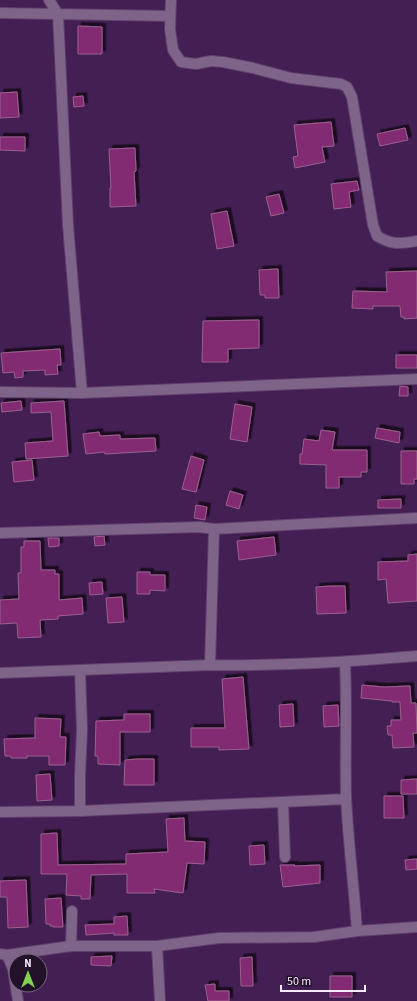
<svg xmlns="http://www.w3.org/2000/svg" width="417" height="1001" viewBox="0 0 417 1001" font-family="'Source Sans 3',sans-serif">
<style>
.building{fill:#822b72;stroke:#9b608d;filter:url(#shadow)}
.lines{fill:none;stroke-linecap:round;stroke-linejoin:round}
.minor-casing{stroke:#613f6e;stroke-width:12}
.minor{stroke:#7f648a;stroke-width:10}
</style>
<defs>
<filter id="shadow"><feDropShadow dx="3.5" dy="-3.5" stdDeviation="0" flood-color="#0009"/></filter>
</defs>
<rect width="100%" height="100%" fill="#441f53"/>
<path class="building" d="M78 26 102 27V54H78Z
M17 92 19 117 0 118V93Z
M83 96 84 106 74 107 73 97Z
M331 122 334 146 322 147 325 162 295 168 293 157 298 156 294 125Z
M405 128 408 140 380 146 377 134Z
M0 137H25V151L0 150Z
M135 148 136 171 134 172 136 206 110 207V188H111L109 149Z
M357 181 359 190 349 192 351 207 334 209 331 184Z
M279 194 284 213 271 216 266 197Z
M227 211 234 246 217 249 211 214Z
M278 269 279 298H265V295H260L259 270Z
M417 271V318L404 319V317H401L400 306H373V309L352 308 353 291 387 292 386 272Z
M259 320V348L228 349V362H202L203 321Z
M60 349 61 365H57L58 374 45 375V370L23 371V377L15 378 14 372 3 373 1 353Z
M396 355H417V368H396Z
M400 386 408 387V396H399Z
M21 401 22 410 2 412 1 403Z
M64 401 68 456 26 459 25 443 53 441 51 412 31 413V403Z
M235 404 252 407 247 442 230 439Z
M377 428 400 432 399 443 375 438Z
M321 430 335 432 332 450H367V472H361V477H339V488H326V465L300 464V454H302L304 439 319 441Z
M99 432 100 436 120 435V439L155 438 156 451 105 454 104 452 86 454 83 434Z
M401 451H417V479H414V484H401Z
M191 456 204 460 196 492 182 489Z
M32 460 34 480 14 482 12 462Z
M230 491 243 495 239 509 226 505Z
M401 499V508H378V500Z
M196 505 207 507 205 520 194 518Z
M104 536 105 545 95 546 94 537Z
M274 537 276 555 239 560 237 541Z
M48 538H59V546L49 547Z
M24 541H40L41 570H55V574H59V600L82 598 83 614 58 616V619L40 620 41 637 18 638 17 623 0 624V600L19 599 18 573H21V547H24Z
M417 554V601L388 603 386 579 378 580V562L408 561V555Z
M137 572H150V575H165V591L150 590V594H137Z
M102 582 103 594 90 595 89 583Z
M331 586H345L346 613 317 614 316 587Z
M122 597 124 622 108 623 106 598Z
M243 677 249 749 219 750V747H191V728H225L222 679Z
M362 685 384 687 410 686 411 703H416L417 733H413L414 747 393 748 392 735H388L387 726H391V720H401L400 702H392V701L361 698Z
M293 704 294 726 280 727 279 705Z
M338 705 339 726 324 727 323 706Z
M124 714H150V732H120V765L98 764V756H95L96 721 124 720Z
M35 718 61 719 60 737H66L65 765H49V756H27V758H11V756H5L4 739 35 738Z
M138 759H154V785H124L125 760Z
M50 774 52 800 37 801 36 775Z
M417 779V794H401V780Z
M384 796H403L404 818H384Z
M184 818 185 841 205 842 204 864 187 863 183 893 154 889 155 893H127V874L91 875 90 899H81V896L66 895 67 874H41V834L57 833 58 865 126 864V854L168 852 166 819Z
M264 845 265 864 250 865 249 846Z
M417 859V869L406 870 405 860Z
M280 865H295L294 866 320 865V883L283 887Z
M26 880 28 927 8 928 7 897H0V881Z
M61 898 63 927H53V926H50V924H46L45 899Z
M127 916 128 935H114V933L86 935 85 925 114 924V917Z
M112 956 111 966 91 965V957Z
M252 957 253 986H241L240 958Z
M330 976H352V997H330Z
M215 984V991H229V1001H208L205 985Z"/>
<g class="lines">
<defs>
<path id="minor" d="M49 0 58 14 68 225 82 393
M171 0 170 29 173 50 181 62 196 64 211 61 223 62 253 68 291 78 341 84 347 87 352 97 373 225 377 236C392 245 400 244 417 241
M0 13 170 16
M0 392 82 393 417 379
M0 533 199 527 214 529 417 518
M345 662C347 707 345 752 346 796 348 841 354 886 357 931
M210 665C279 666 348 662 417 656
M80 670 82 730 80 776V811
M0 673 210 665 214 529
M283 802 285 857
M0 812 80 811 346 799
M71 946 72 911
M157 946 160 1001
M0 954 7 955 71 946H157L219 938 314 937 357 931 417 927
M7 955 13 969 18 1001"/>
</defs>
<use href="#minor" class="minor-casing"/>
<use href="#minor" class="minor"/>
</g>
<g transform="translate(28 973)"><circle r="19" fill="#221229" stroke="#78687e"/>
<path d="M0-3L7 15L0 10L-7 15Z" fill="#80d051"/>
<text y="-6" font-size="11" font-weight="bold" text-anchor="middle" fill="#f8eafe">N</text>
</g>
<path d="M281 985v6h84v-6" fill="none" stroke="#f8eafe" stroke-width="2"/>
<text x="287" y="985" font-size="12" fill="#f8eafe" stroke="#221229" stroke-width="3" paint-order="stroke">50 m</text>
</svg>
